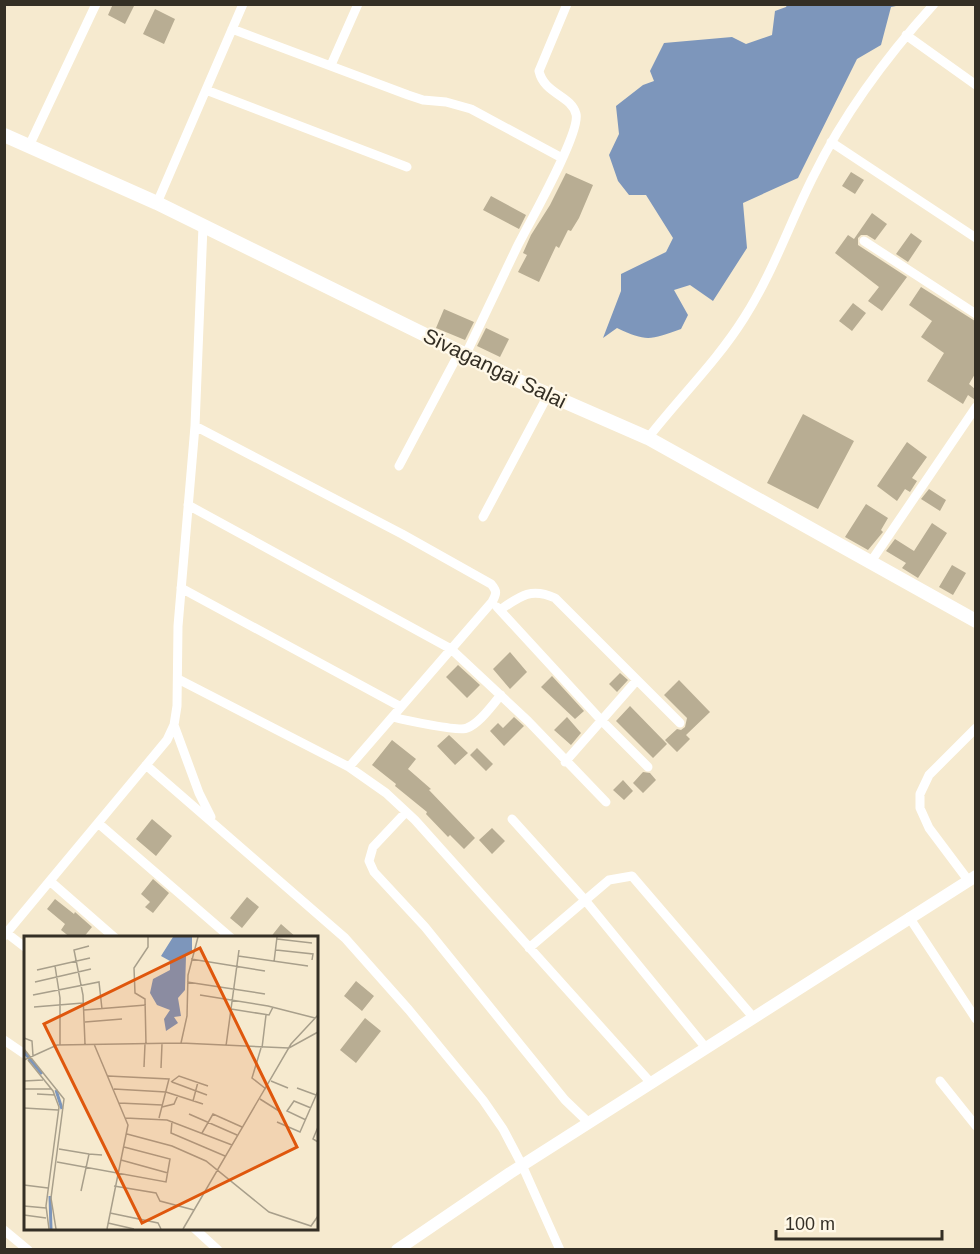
<svg xmlns="http://www.w3.org/2000/svg" width="980" height="1254" viewBox="0 0 980 1254" font-family="Helvetica,sans-serif">
<style>
.water{fill:#7d96bb}
.building{fill:#b8ad93}
.lines{fill:none;stroke-linecap:round;stroke-linejoin:round}
.street{stroke:#fff;stroke-width:9}
.secondary{stroke:#fff;stroke-width:12}
.primary{stroke:#fff;stroke-width:14}
.labels{text-anchor:middle;dominant-baseline:central;stroke-width:4.5;stroke-linejoin:round;paint-order:stroke}
.street-label{font-size:21px;fill:#342f25;stroke:#fff8e7}
.inset-river{fill:none;stroke:#7d96bb;stroke-width:3}
.inset-road{fill:none;stroke:#a89f8b;stroke-width:1.5}
.view{fill:#df570d;fill-opacity:0.15;stroke:#df570d;stroke-width:3}
.inset-edge{fill:none;stroke:#342f25;stroke-width:3}
</style>
<rect width="100%" height="100%" fill="#f6eacf"/>
<path class="water" d="M787 5H901L891 7 881 45 857 59 798 178 743 203 747 248 713 301 690 285 674 290 688 315 681 329C650 340 647 342 617 328L603 338 621 291V274L666 252 673 238 646 195H629L618 181 609 155 619 134 616 106 643 85 654 81 650 71 664 43 732 37 746 44 772 35 775 11 786 7Z"/>
<path class="building" d="M113 4H135L125 24 108 15Z
M155 9 175 19 164 44 143 34Z
M851 172 864 180 855 194 842 186Z
M566 173 593 185 579 218 571 231 568 230 559 248 556 246 539 282 518 272 527 255 523 253 531 235 550 205Z
M491 196 526 215 519 229 483 210Z
M872 213 887 224 875 240 867 235H861L858 238V245L907 277 882 311 868 301 879 287 835 253 848 235 854 239Z
M911 233 922 241 908 262 896 254Z
M921 287 975 321V374L969 384 975 389V400L968 395 963 404 927 381 944 353 921 337 932 321 909 305Z
M853 303 866 313 852 331 839 321Z
M444 309 474 322 465 340 436 328Z
M486 328 509 339 500 357 477 346Z
M803 414 854 441 818 509 767 483Z
M907 442 927 457 912 478 917 481 910 492 905 489 897 501 877 486Z
M929 489 946 500 940 511 921 499Z
M866 504 888 518 881 530 883 532 868 550 845 537Z
M932 523 947 533 918 578 902 568 906 563 886 551 895 539 914 551Z
M952 565 966 573 953 595 939 587Z
M510 652 527 672 510 689 493 669Z
M458 665 480 685 467 698 446 677Z
M620 673 628 680 617 692 609 684Z
M552 676 584 711 575 719 541 687Z
M679 680 710 712 686 735 690 739 677 752 665 740 677 729 681 730 685 727 687 718 664 695Z
M630 706 667 744 653 758 616 721Z
M514 717 524 726 504 746 490 731 498 723 503 728Z
M567 717 581 733 571 745 554 730Z
M449 735 468 753 455 765 437 746Z
M392 740 416 759 408 769 431 789 429 790 475 838 464 849 450 835 448 837 426 814 427 812 395 786 396 784 372 765Z
M477 748 493 764 486 771 470 755Z
M643 772 650 773 656 780 643 793 633 783Z
M623 780 633 791 624 800 613 790Z
M152 819 172 836 156 856 136 839Z
M492 828 505 841 492 854 479 840Z
M153 879 169 893 153 913 145 907 150 902 141 894Z
M247 897 259 907 242 928 230 918Z
M55 899 74 914 75 912 92 927 83 938H71L61 930 65 924 47 909Z
M281 924 297 938H270Z
M356 981 374 996 362 1011 344 996Z
M365 1018 381 1031 356 1063 340 1050Z"/>
<g class="lines">
<path class="street" d="M232 29 408 95 423 100 446 102 471 109 562 158
M906 35 976 85
M331 65 358 4
M206 90 407 167
M831 142 976 238
M29 146 96 4
M157 203 243 4
M864 241 976 314
M466 354C483 319 500 283 517 247 528 225 581 133 576 114 571 95 544 94 539 71L567 4
M195 426 402 534 491 584C497 591 497 593 492 602L349 767
M648 438C679 398 717 361 744 318 773 273 790 222 814 175 845 112 887 56 934 4
M399 466 460 351
M188 505 451 649 528 721 606 802
M483 517 548 395
M870 563 976 407
M181 588 401 707
M497 607 601 720 648 767
M500 610C520 596 531 587 555 598L680 723
M178 679 349 767 386 793 415 820 651 1083
M393 717C404 720 460 732 467 728 480 723 492 705 501 695
M174 725 199 793 211 817
M565 762 637 680
M146 765 345 938 409 1010 483 1100 503 1129 522 1165 560 1250
M406 812 373 847 369 861 374 872 425 927 565 1100 589 1123
M512 819 585 900 706 1048
M98 823 231 938
M968 880 929 828 920 808V794L929 775 976 728
M51 882 115 938
M909 917 976 1019
M4 931 26 948
M4 936 167 740 174 725 177 706 178 626 195 426 203 226
M529 948 609 880 632 876 753 1017
M4 1040 26 1055
M940 1081 976 1126
M194 1228 218 1250
M4 1230 28 1250"/>
<path class="secondary" d="M397 1250 510 1173 976 876"/>
<path class="primary" d="M4 135 157 203 529 386 648 438 976 621"/>
</g>
<g class="labels">
<g class="street-label">
<text transform="translate(495 368) rotate(26)">Sivagangai Salai</text>
</g>
</g>
<g transform="translate(24 936)">
<rect width="294" height="294" fill="#f6eacf"/>
<path d="M149 1H168V16L162 20 161 54 154 62 157 80 150 81 154 87 142 95 140 83 146 74 133 69 126 57 129 43 146 34V25L137 20Z" fill="#7d96bb"/>
<path class="inset-river" d="M0 116 18 138M32 154 38 173M26 260 27 293"/>
<path class="inset-road" d="M253 3 288 7M252 14 289 18 288 24M214 20 284 30M167 23 241 35M250 26 253 1M31 30 36 62V109M13 34 66 22M11 46 67 33M163 46 241 58M9 59 75 46 78 73M176 59 244 70 291 82M10 71 59 67M207 73 245 79 249 71M60 74 122 69M61 86 98 83M0 102 8 105 9 120M157 107 163 80 164 39 174 1M61 108 59 59 50 14 65 10M70 108 104 189 83 293M122 108 121 63 111 57 110 32 124 11V1M202 110 215 14M237 112 228 142 242 153M238 112 242 79M0 113 40 163 27 262 32 293M0 124 33 109 157 107 265 112 294 96M4 124 29 155 35 171 22 270 25 293M120 131 121 108M137 132 138 108M84 140 145 143 135 182M0 145 19 144M247 145 264 152M147 146 155 140 184 150M148 146 183 159M273 152 292 159M0 153H27M90 153 142 156 179 168M13 158 31 159M236 163 255 175M169 165 174 146M95 167 138 169M138 171 150 168 154 159M0 172 34 174M165 178 213 199M101 182 143 184 208 209M282 184 263 175 270 165 287 172M148 185 147 197 201 220M253 186 276 196 294 155M294 191 289 203 294 206M178 197 189 178 218 191M103 198 148 210 182 225 245 276 287 290 294 280M35 213 65 218M97 224 144 237M33 226 142 246 146 223 100 211M0 249 24 252M90 250 132 257 136 265 170 274M57 255 65 218 78 219M0 270 22 272M86 277 134 287 137 293M0 279 22 282M84 287 110 293M159 293 267 108 294 79"/>
<path class="view" d="M176 12 273 211 118 287 20 88Z"/>
<rect width="294" height="294" class="inset-edge"/>
</g>
<rect width="980" height="1254" fill="none" stroke="#342f25" stroke-width="12"/>
<path d="M776 1230v9h166v-9" fill="none" stroke="#342f25" stroke-width="3"/>
<text x="785" y="1230" font-size="18" fill="#342f25" stroke="#fff8e7" stroke-width="4.5" paint-order="stroke">100 m</text>
</svg>
